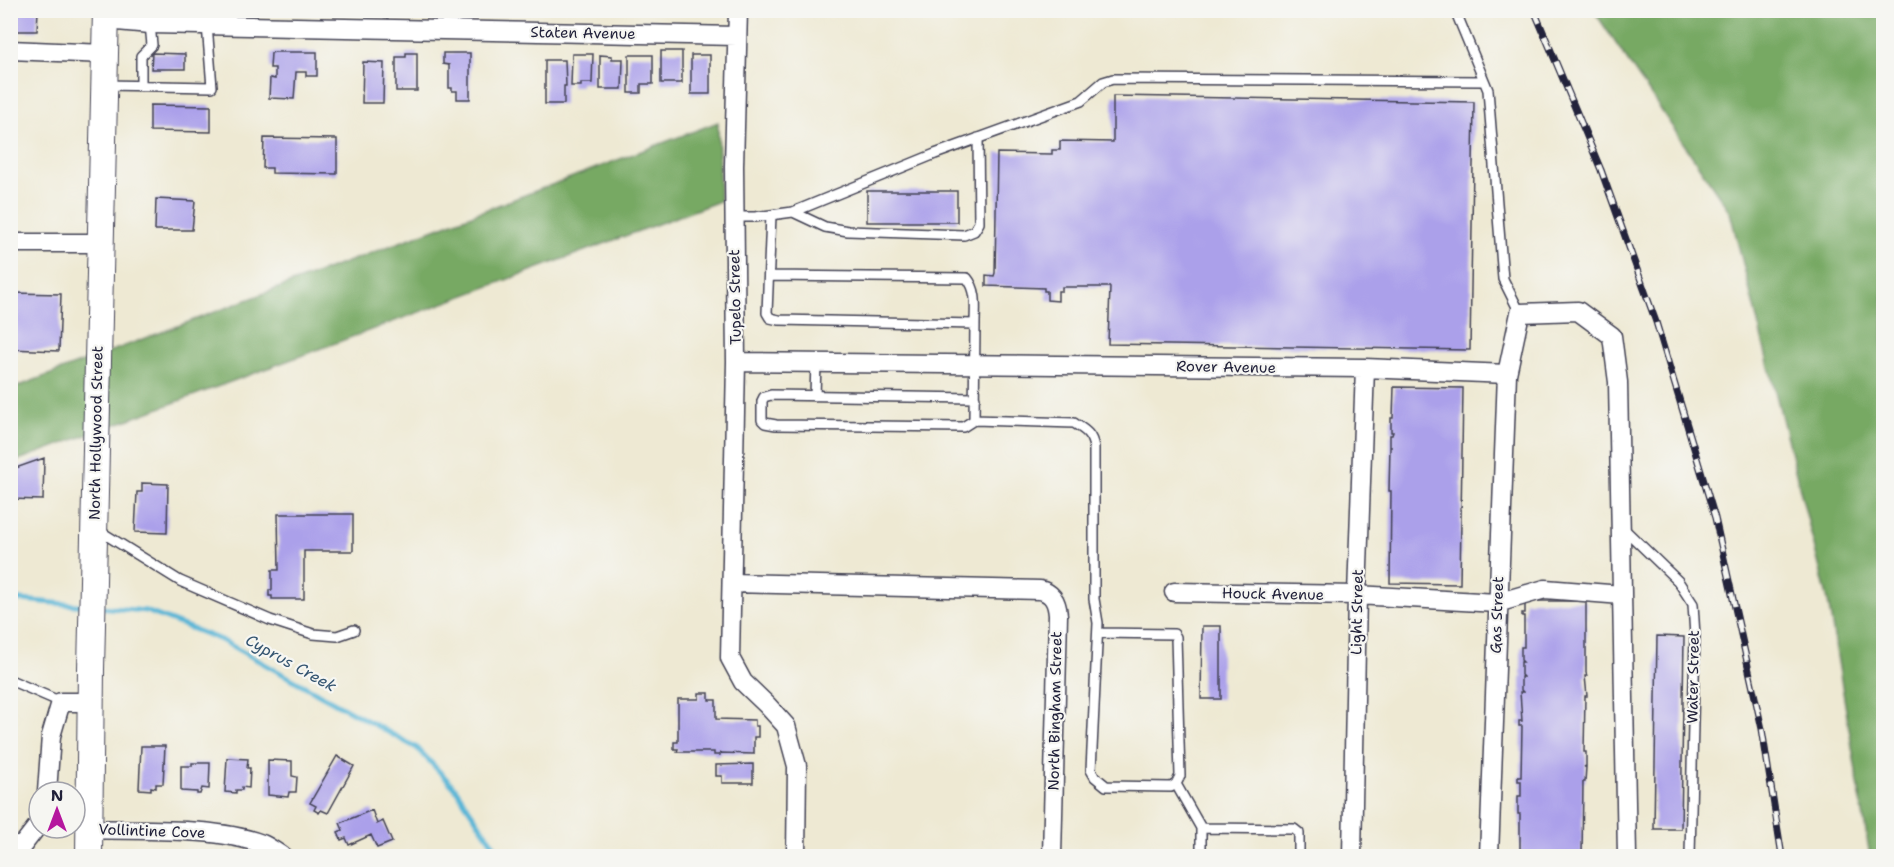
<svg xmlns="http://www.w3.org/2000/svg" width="1894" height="867" viewBox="0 0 1894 867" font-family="'Shantell Sans',sans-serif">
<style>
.forest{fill:#77a963;stroke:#4c664f;stroke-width:1.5}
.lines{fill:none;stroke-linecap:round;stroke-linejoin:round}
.stream{stroke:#57b5d6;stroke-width:5}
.building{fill:#aba0ea}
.lane-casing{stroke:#414052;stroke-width:12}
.street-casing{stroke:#414052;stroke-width:21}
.secondary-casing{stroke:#414052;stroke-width:28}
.lane{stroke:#fff;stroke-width:9}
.street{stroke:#fff;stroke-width:18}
.secondary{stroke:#fff;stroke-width:26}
.rail-casing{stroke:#22223b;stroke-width:7}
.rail{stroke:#f6f6f2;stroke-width:4.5;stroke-dasharray:14;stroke-linecap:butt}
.labels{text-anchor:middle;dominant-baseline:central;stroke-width:4.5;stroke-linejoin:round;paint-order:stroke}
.street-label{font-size:15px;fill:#22223b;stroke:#f6f6f2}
.water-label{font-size:16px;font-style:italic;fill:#355571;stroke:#f6f6f2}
</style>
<rect width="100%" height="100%" fill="#f6f6f2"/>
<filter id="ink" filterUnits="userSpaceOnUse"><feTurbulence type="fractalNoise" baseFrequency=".0167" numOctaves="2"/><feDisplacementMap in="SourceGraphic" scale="12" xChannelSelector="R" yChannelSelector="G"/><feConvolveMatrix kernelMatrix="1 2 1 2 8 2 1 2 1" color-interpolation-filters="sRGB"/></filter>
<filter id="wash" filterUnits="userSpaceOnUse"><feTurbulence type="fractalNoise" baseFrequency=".008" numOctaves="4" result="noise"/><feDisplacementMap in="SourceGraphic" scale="24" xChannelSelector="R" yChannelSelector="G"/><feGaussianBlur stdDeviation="1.35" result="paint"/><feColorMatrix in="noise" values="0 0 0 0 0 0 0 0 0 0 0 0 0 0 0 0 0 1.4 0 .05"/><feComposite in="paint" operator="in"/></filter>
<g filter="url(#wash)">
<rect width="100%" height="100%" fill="#eee9d3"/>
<path class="forest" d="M1594 11H1883V856H1870L1828 601 1730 212Z
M718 122 720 201 11 463V389Z"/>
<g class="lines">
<path class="stream" d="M10 599 87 606
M99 607 146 611 221 640 417 748 455 788 501 856"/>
</g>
<g id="blocks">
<path class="building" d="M10 10H38L37 31H10Z
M661 51H682V83H661Z
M275 52H317V76H306V72H296L294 99 269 98 270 78 275 79V68H270L271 53Z
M152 53 185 54V69H151Z
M406 53H417V91H396V57H406Z
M443 53H470V99H457V91H452V88H449V65L443 64Z
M572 54H593L592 83H581V86H571Z
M600 55 612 56V59H623L622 89H600Z
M629 55H653V84H641V93H629Z
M691 55H710V94H691Z
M545 60H565L566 86H564V104H545Z
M363 62 384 63 383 103H362Z
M1113 96 1474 102 1470 350 1108 344 1110 287H1062V291H1058V301L1047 300V291H1044V288L986 286V275L994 276 995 273 997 153 1052 154V150H1060V141L1113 142Z
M150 105 211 106V132L150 131Z
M264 138 337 139V174L272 173V168H263Z
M867 191H957V222H867Z
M156 199 195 201 192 230H155Z
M10 293 61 294 59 351 10 349Z
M1394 387 1463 388 1460 584 1390 583 1391 491H1389L1390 447H1392H1390V435H1392L1393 432H1391V418H1393Z
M44 458 43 500 10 499V470Z
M142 483 168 484 167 533 135 532 137 492H142Z
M278 514H353V551H304V599H272V596H269V590H272V570H279Z
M1525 601H1586V673L1587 676H1585L1587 696H1585L1584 752H1586V766L1584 767H1586L1585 782H1583L1582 856H1520V814H1518V796H1521V781H1518V777H1521L1522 726H1519V721H1522L1520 692H1523L1521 690V677H1523L1521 675V662H1523L1521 660V647H1524V616H1522V613H1525Z
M1202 626H1221V699H1201Z
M1657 636 1684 637 1681 829H1654Z
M699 693H709V700H716V719L755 720V726H758V737H754V754L720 753V755H714V752H677L678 749H674V742H678V699H699Z
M141 746H165L163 784H156V788L151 787V790L139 789Z
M337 756 354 766 328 813 321 810 319 813 314 810 316 806 310 803Z
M227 758 248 759 247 768H250L249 788 242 787V790H236V793L225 792Z
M268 760 292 761V776L297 777 296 792H289L288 797 268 795Z
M192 763H210L209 789 202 788 200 794H197V792L181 791V766H192Z
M753 764V783H722V776H716V765Z
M372 810 377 824 383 821 392 842 377 848 371 835 349 845 346 838 341 840 338 832 343 830 340 823Z"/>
</g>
</g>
<g filter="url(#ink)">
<use href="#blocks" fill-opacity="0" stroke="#414052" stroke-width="1.5"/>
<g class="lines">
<defs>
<path id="lane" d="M1455 10 1488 90 1503 279 1520 313
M106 85 212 87 207 25
M141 86V56L152 45 150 24
M793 212 825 227 848 231 964 235 974 231 979 223 978 138
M771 215 767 313 770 318 779 320 975 324 974 420 1074 423C1085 430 1092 434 1094 448V599L1098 623 1091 770 1095 777 1106 786 1171 787 1176 784 1180 776 1176 637 1174 634 1098 633
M734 217H755L793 212 935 154 1081 101 1103 82 1113 79 1484 81
M769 276 967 278C978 291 975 308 975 324
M815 396 816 362
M974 420 963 427 776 425 765 423 762 420V401L764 397 771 395 975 398
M1622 527 1678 581 1693 604 1695 636 1690 856
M98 530 180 581 270 620 313 634 337 636 354 630
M10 680 61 702
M1176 784 1201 828V856
M1201 828 1294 829 1299 833V856"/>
<path id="street" d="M738 10 734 166 736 362 730 658 743 682 767 705 786 726 797 766 796 856
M106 20 150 24 737 36
M10 50 105 54
M10 243H100
M736 362 1365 368 1507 374 1520 313 1578 311 1612 336 1618 382 1627 856
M732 583 1040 590C1053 593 1057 602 1058 615L1052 856
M1174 592 1357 595 1497 603 1545 589 1622 595
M47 792 51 736 61 702H90
M89 829C141 831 214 826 262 844 269 847 275 852 282 856
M10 846H22L39 824
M1352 856 1357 595 1365 368
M1489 856 1507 374"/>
<path id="secondary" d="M89 856 91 669 106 10"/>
</defs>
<use href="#lane" class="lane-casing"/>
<use href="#street" class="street-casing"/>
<use href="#secondary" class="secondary-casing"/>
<use href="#lane" class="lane"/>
<use href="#street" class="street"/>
<use href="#secondary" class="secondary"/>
<defs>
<path id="rail" d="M1534 10 1601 170 1656 322 1715 518 1762 729 1782 856"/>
</defs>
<use href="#rail" class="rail-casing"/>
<use href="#rail" class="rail"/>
</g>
</g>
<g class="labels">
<g class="street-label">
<text transform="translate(583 33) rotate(1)">Staten Avenue</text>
<text transform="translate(735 297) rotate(-91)">Tupelo Street</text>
<text transform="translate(1226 367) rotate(1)">Rover Avenue</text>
<text transform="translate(96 433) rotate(-89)">North Hollywood Street</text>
<text transform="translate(1273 594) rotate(1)">Houck Avenue</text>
<text transform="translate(1357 612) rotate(-89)">Light Street</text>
<text transform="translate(1497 615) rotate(-88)">Gas Street</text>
<text transform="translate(1693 677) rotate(-89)">Water Street</text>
<text transform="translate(1055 711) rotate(-89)">North Bingham Street</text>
<text transform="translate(152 831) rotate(2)">Vollintine Cove</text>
</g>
<g class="water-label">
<text transform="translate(291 663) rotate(29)">Cyprus Creek</text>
</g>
</g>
<rect width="1894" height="867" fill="none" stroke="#f6f6f2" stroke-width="36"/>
<g transform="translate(57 810)"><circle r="28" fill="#f6f6f2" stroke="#a1a1a9" stroke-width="1.5"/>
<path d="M0-4.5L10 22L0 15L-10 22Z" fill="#b5179e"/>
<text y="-9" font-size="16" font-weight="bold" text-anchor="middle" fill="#22223b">N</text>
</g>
</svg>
